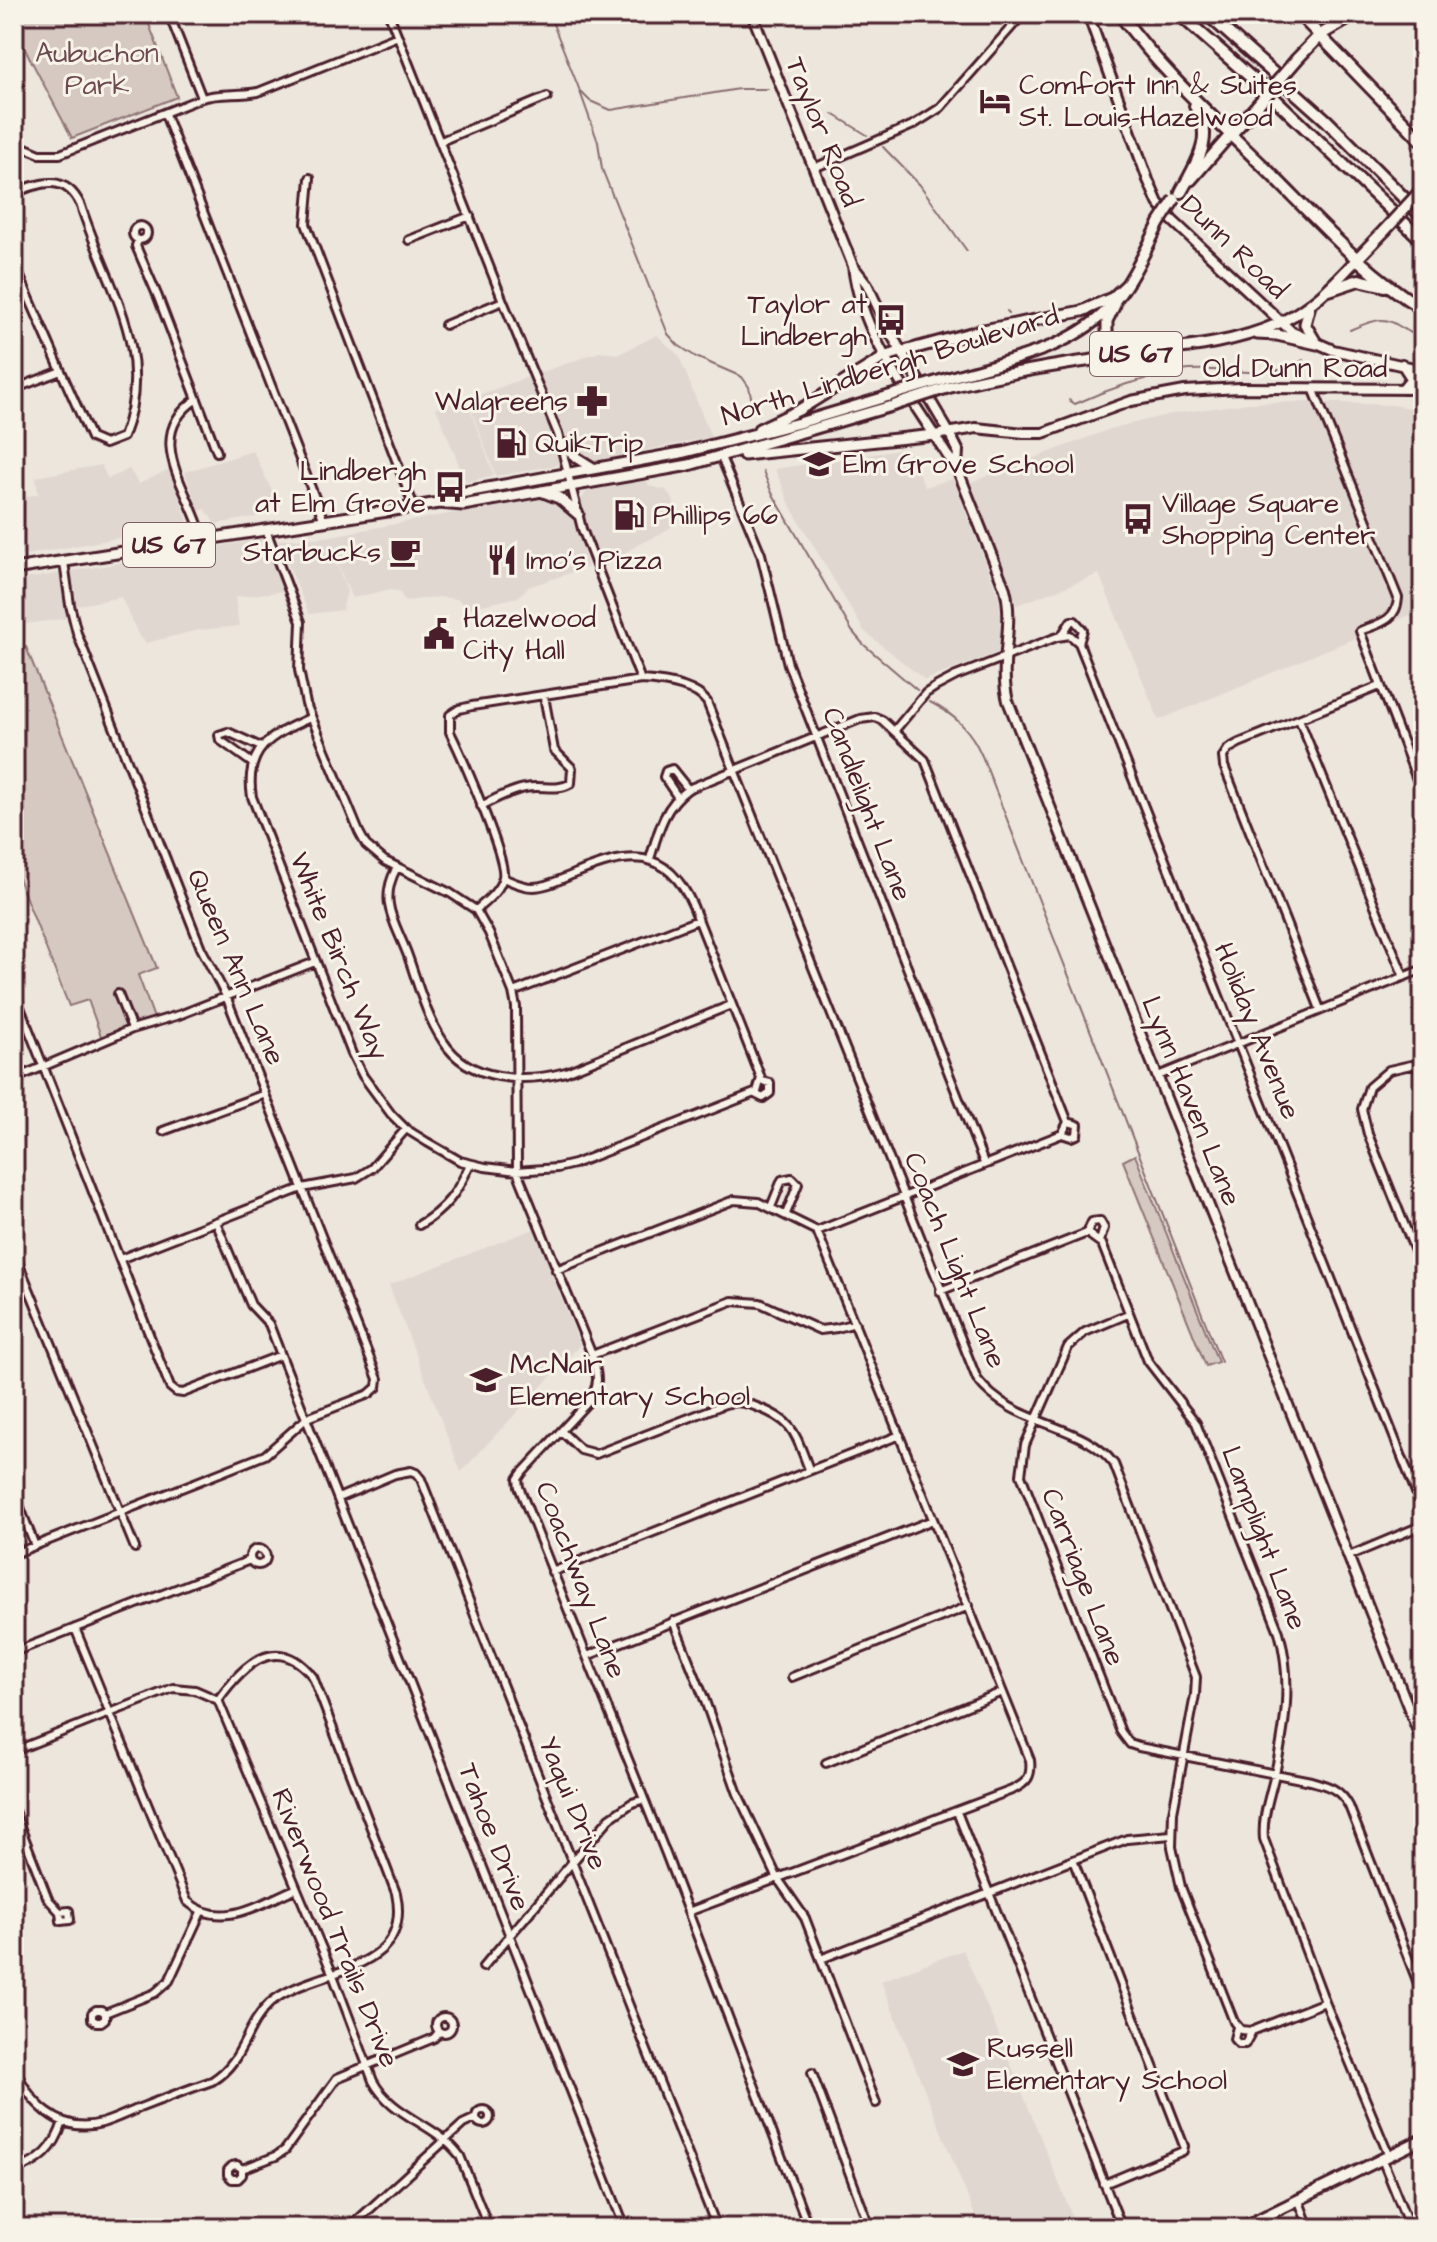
<svg xmlns="http://www.w3.org/2000/svg" width="1437" height="2242" viewBox="0 0 1437 2242" font-family="'Architects Daughter',sans-serif">
<style>
.built{fill:#e0d7d0}
.green{fill:#d5c9c2;stroke:#907476;stroke-width:2}
.lines{fill:none;stroke-linecap:round;stroke-linejoin:round}
.stream{stroke:#896c6f;stroke-width:2}
.street-casing{stroke:#4a1f2b;stroke-width:12}
.secondary-casing{stroke:#4a1f2b;stroke-width:14}
.primary-casing{stroke:#4a1f2b;stroke-width:15}
.highway-casing{stroke:#4a1f2b;stroke-width:16}
.street{stroke:#f7f3e8;stroke-width:6}
.secondary{stroke:#f7f3e8;stroke-width:8}
.primary{stroke:#f7f3e8;stroke-width:9}
.highway{stroke:#f7f3e8;stroke-width:10}
.primary-bridge-casing{stroke:#4a1f2b;stroke-width:15;stroke-linecap:butt}
.highway-bridge-casing{stroke:#4a1f2b;stroke-width:16;stroke-linecap:butt}
.primary-bridge{stroke:#f7f3e8;stroke-width:9}
.highway-bridge{stroke:#f7f3e8;stroke-width:10}
.labels{text-anchor:middle;dominant-baseline:central;stroke-width:6;stroke-linejoin:round;paint-order:stroke}
.shield{fill:#f7f3e8;stroke:#7e5f64;stroke-width:2}
.shield-label{font-size:26px;font-weight:bold;fill:#4a1f2b}
.park-label{font-size:28px;fill:#6d4a51;stroke:#f7f3e8}
.poi-label{font-size:28px;fill:#4a1f2b;stroke:#f7f3e8;text-anchor:start}
.street-label{font-size:28px;fill:#4a1f2b;stroke:#f7f3e8}
</style>
<rect width="100%" height="100%" fill="#ece6dd"/>
<filter id="ink" filterUnits="userSpaceOnUse"><feTurbulence type="fractalNoise" baseFrequency=".0125" numOctaves="2"/><feDisplacementMap in="SourceGraphic" scale="16" xChannelSelector="R" yChannelSelector="G"/><feConvolveMatrix kernelMatrix="1 2 1 2 8 2 1 2 1" color-interpolation-filters="sRGB"/></filter>
<g filter="url(#ink)">
<path class="built" d="M657 335 679 356 711 437 592 461 584 460 496 476 467 399 599 352 619 354Z
M466 399 494 475 466 482 436 408Z
M1311 402 1392 405 1423 410V628L1417 630 1410 615 1159 720 1099 574 1017 605 969 483 1113 428 1171 414 1249 403Z
M907 449 925 487 953 479 999 597 1001 622 999 652 925 680 864 631 792 509 775 469Z
M253 451 274 495 266 515 215 524 205 509 199 511 185 472Z
M101 465 108 479 129 469 139 484 170 469 189 525 14 557V474L25 497 38 494 36 477Z
M647 481 649 486 666 490 673 500 677 517 671 527 660 535 639 544 602 567 582 514 581 500 587 491Z
M545 496 559 501 571 513 588 567 528 587 518 597 469 608 457 599 439 597 405 601 399 591 387 590 352 598 328 542 347 591 342 610 309 614 278 540 326 537Z
M263 539 285 591 235 597 239 626 198 630 146 643 138 634 121 597 74 606 69 618 18 625 22 644 14 646V581Z
M534 1229 580 1345 461 1472 389 1285Z
M963 1950 999 2035 1077 2228H980L881 1981Z"/>
<path class="green" d="M14 14H145L177 97 72 138 16 32Z
M26 647 157 968 138 975 154 1018 102 1039 88 1000 69 1006 14 868V650Z
M1135 1155 1218 1362 1206 1366 1123 1161Z"/>
<g class="lines">
<path class="stream" d="M549 14 578 86
M578 86 598 142 602 169 668 334 678 345 696 357 742 377 749 387 754 411
M581 92 590 101 611 110 739 89H768
M833 114 867 135
M883 147 920 185 967 251
M1007 311 1009 313
M1350 330C1393 311 1386 322 1423 339
M1069 400 1075 404C1108 389 1145 377 1181 371 1219 365 1272 383 1303 360
M763 471 771 491 852 631 863 644 917 690
M930 702C955 715 971 730 982 756L1221 1362"/>
<defs>
<path id="street" d="M169 14 202 98
M389 14 503 301 558 434 582 529 641 680
M165 114 324 521
M441 141 547 97
M14 143 40 154H60L202 98C220 92 238 96 258 92L398 36
M814 168 913 125 940 108 1023 14
M310 178 306 224 414 507
M14 193C41 182 66 173 81 206 106 285 157 351 123 437L105 444 91 438 61 371
M133 233a7 7 0 1 1 14 0a7 7 0 1 1-14 0Z
M138 240 136 246 158 297 217 452
M409 240 470 216
M14 263 61 371 14 389
M445 325 503 301
M1313 388 1398 598C1397 621 1378 624 1360 631L1423 795
M197 399C139 437 192 492 203 540
M721 457 761 554 788 664 984 1163
M266 530 301 622 299 670 306 704 359 832 366 845 385 861 450 893 476 910 489 933 513 992 516 1007 517 1171 592 1355C598 1376 601 1384 587 1403L522 1473 518 1479 519 1487 666 1854 805 2218
M64 562 70 605 77 633 201 948 226 996 378 1379 377 1387
M1062 635 1071 621H1075L1083 630 1079 643
M310 718C271 735 244 749 252 797L352 1054 363 1076 391 1114 406 1129 427 1142 460 1161 485 1167 517 1171 557 1168 574 1164 757 1092 761 1078 693 906C666 845 627 852 574 874 561 879 547 887 533 887 522 887 513 882 503 878
M1299 719 1404 977
M895 730 926 693 937 686 956 676 1057 637 1070 635 1079 643 1423 1510
M252 763 220 740 219 735 228 732 261 747
M677 796 664 777 666 771 672 769 688 789
M481 806C495 799 509 791 525 788 540 784 558 792 571 783L572 768 554 750 544 696
M650 859C658 832 664 806 688 789L860 719 875 717 882 720 925 760 1068 1122
M396 869C378 903 396 923 408 956 418 984 426 1016 443 1041 469 1082 524 1083 566 1072L731 1005
M476 910C485 902 500 891 503 877 507 859 461 754 450 732V715L459 709 472 706 641 680C661 681 694 685 707 702L977 1379C1013 1427 1083 1422 1114 1464L1196 1677 1195 1695 1173 1812 1172 1847 1181 1887 1234 2022 1241 2030 1252 2031 1325 2002
M14 992 170 1387 176 1392
M513 992 698 920
M118 994 132 1029
M1320 1009 1224 766 1223 757 1228 749 1239 743 1380 686
M1423 1069 1411 1065 1389 1070 1369 1087 1362 1109 1368 1134 1423 1271
M1158 1076 1423 969
M14 1079 132 1029 179 1015 315 962
M755 1094 763 1098 770 1093V1083L762 1081
M163 1131 265 1094
M1062 1134 1071 1137 1077 1135 1078 1125 1068 1122
M771 1207 782 1180 792 1178 798 1184 786 1214
M216 1222 251 1305 269 1324 281 1355 625 2228
M419 1225C445 1210 458 1192 470 1164
M817 1231 1062 1134 1068 1122
M1087 1233 1102 1244 1148 1361 1196 1423 1279 1632C1293 1681 1285 1729 1274 1778 1269 1799 1262 1818 1264 1839L1325 2002 1389 2156
M1087 1233 1092 1222 1100 1221 1104 1228 1100 1241
M14 1252 135 1548
M120 1259 302 1188 356 1178 372 1168 406 1129
M556 1270 734 1200 758 1202 817 1231 1030 1760C1032 1777 1027 1783 1012 1790L688 1912
M940 1291 1087 1233
M1128 1314 1085 1332 1068 1347 1025 1445 1021 1475 1121 1732 1130 1744 1139 1747 1311 1781C1329 1786 1340 1789 1349 1806L1423 1996
M592 1355 732 1301 760 1303 820 1330 837 1328 855 1323
M176 1392 183 1393 281 1355
M561 1431 581 1450 596 1454 725 1404C737 1401 745 1402 757 1407 795 1421 795 1434 809 1469
M14 1492 35 1546
M338 1498 395 1474 411 1471 416 1473 421 1479 717 2228
M250 1557a8 8 0 1 1 16 0a8 8 0 1 1-16 0Z
M14 1554 265 1455 307 1418 369 1394 377 1387
M1349 1556 1423 1525
M552 1572 900 1435
M673 1621 704 1698 738 1794 778 1879 805 1918 876 2103
M75 1628 187 1901C221 1931 259 1904 295 1889
M14 1652 250 1560
M587 1656 933 1520
M792 1677 969 1606
M218 1700 333 1975 373 2081C393 2118 436 2123 460 2156L489 2228
M14 1751 173 1688 195 1690 218 1700
M826 1763 1002 1692
M14 1811 48 1899 60 1912 61 1921 70 1920 69 1911 60 1912
M957 1812 1122 2228
M1073 1860 1184 2146 1183 2151 1104 2184
M821 1959 1127 1839 1171 1835
M483 1967 610 1818 632 1803 642 1800
M105 2013V2019L101 2022H96L92 2019V2013L96 2010H101L105 2013 155 1993 169 1981 201 1912
M436 2025a8 8 0 1 1 16 0a8 8 0 1 1-16 0Z
M1237 2027 1234 2039 1239 2044H1245L1252 2031
M14 2065C28 2102 59 2135 102 2123 116 2119 129 2112 142 2107 165 2098 189 2089 212 2081 245 2061 244 2027 270 2003 311 1967 414 1976 396 1893L313 1677C277 1631 242 1666 218 1700
M812 2073 870 2228
M476 2117a7 7 0 1 1 14 0a7 7 0 1 1-14 0Z
M1382 2159 1410 2228
M242 2169V2175L238 2179H232L228 2175V2170L232 2166 237 2165 242 2169 276 2156 285 2150 337 2078 434 2038 439 2032
M14 2171C41 2161 54 2150 63 2122
M1299 2201 1309 2228
M349 2228 463 2124 476 2118"/>
<path id="secondary" d="M752 14 853 266C861 335 911 397 947 455L957 468 1005 589C1015 626 998 664 1008 701L1423 1744
M1088 14 1148 180 1158 203 1172 220 1292 332 1333 350 1423 370
M853 266 867 284 888 329 950 434 958 450 957 468
M1402 364 1411 378 1403 388
M935 435 976 428 1024 433H1043L1131 401 1185 391 1239 388 1423 389"/>
<path id="primary" d="M1191 180 1231 134
M1115 305 1107 321V338L1114 346 1137 352
M1310 305 1305 324 1317 344
M1257 334 1277 335 1317 344
M942 380C998 362 1075 351 1114 302 1133 279 1146 249 1160 222
M947 388C1008 372 1071 363 1134 354 1182 348 1232 344 1277 324 1310 309 1333 285 1357 259
M759 429 799 410 886 356 978 331 1082 311 1112 298 1126 285
M561 443 577 458 593 468
M744 455 935 435
M541 491 559 498 578 514
M441 502 460 493 681 453 799 423 889 396
M14 569 439 503 463 505 689 465 895 405
M1241 2228 1423 2139"/>
<path id="highway" d="M1120 14C1161 71 1213 117 1263 166 1314 216 1362 272 1423 309
M1179 14 1272 96 1423 241
M1207 14 1326 120 1423 217
M1299 14 1423 142
M1297 59 1320 35 1356 14
M1231 134 1255 108
M1181 192C1196 164 1216 137 1195 106
M1357 259 1384 231
M1329 290 1359 280 1385 286"/>
</defs>
<use href="#street" class="street-casing"/>
<use href="#secondary" class="secondary-casing"/>
<use href="#primary" class="primary-casing"/>
<use href="#highway" class="highway-casing"/>
<use href="#street" class="street"/>
<use href="#secondary" class="secondary"/>
<use href="#primary" class="primary"/>
<use href="#highway" class="highway"/>
<defs>
<path id="primary-bridge" d="M1160 222 1175 199
M889 396 942 380
M895 405 947 388"/>
<path id="highway-bridge" d="M1255 108 1297 59
M1384 231 1421 191"/>
</defs>
<use href="#primary-bridge" class="primary-bridge-casing"/>
<use href="#highway-bridge" class="highway-bridge-casing"/>
<use href="#primary-bridge" class="primary-bridge"/>
<use href="#highway-bridge" class="highway-bridge"/>
</g>
</g>
<defs>
<symbol id="hotel-bare" viewBox="-9 -9 18 18"><path d="M-6-4.5h1.5V1H6V5H4.5V3h-9V5H-6ZM-4 0a1.8 1.8 0 1 1 3.6 0ZM.5 0V-2.5h3Q6-2.5 6 0Z" fill="#4a1f2b" stroke="#f7f3e8" stroke-width="2.5" paint-order="stroke"/></symbol>
<symbol id="bus-bare" viewBox="-9 -9 18 18"><path d="M-5-6H5V4H4V6H2V4H-2V6H-4V4H-5ZM-3.5-4V0h7V-4ZM-3.5 1.2v1.5H-2V1.2ZM2 1.2v1.5H3.5V1.2Z" fill="#4a1f2b" stroke="#f7f3e8" stroke-width="2.5" paint-order="stroke"/></symbol>
<symbol id="pharmacy-bare" viewBox="-9 -9 18 18"><path d="M-2-6h4v4h4v4h-4v4h-4v-4h-4v-4h4Z" fill="#4a1f2b" stroke="#f7f3e8" stroke-width="2.5" paint-order="stroke"/></symbol>
<symbol id="fuel-bare" viewBox="-9 -9 18 18"><path d="M-5.5-6h7V0h2V4h1.3V-2.5L3-4.5l.8-.8L6-3V5H2.5V1h-1V6h-7ZM-4.2-4.7v3.2H.2V-4.7Z" fill="#4a1f2b" stroke="#f7f3e8" stroke-width="2.5" paint-order="stroke"/></symbol>
<symbol id="school-bare" viewBox="-9 -9 18 18"><path d="M0-5L7-2L0 1L-7-2ZM-4 1L0 2.5L4 1V4Q0 6-4 4Z" fill="#4a1f2b" stroke="#f7f3e8" stroke-width="2.5" paint-order="stroke"/></symbol>
<symbol id="cafe-bare" viewBox="-9 -9 18 18"><path d="M-5.5-4.5H6V0H3Q3 3.5 0 3.5H-2.5Q-5.5 3.5-5.5 0ZM3-3.2v2h1.7v-2ZM-6 4.5H4V6H-6Z" fill="#4a1f2b" stroke="#f7f3e8" stroke-width="2.5" paint-order="stroke"/></symbol>
<symbol id="restaurant-bare" viewBox="-9 -9 18 18"><path d="M-5-6h1v4h1v-4h1v4h1v-4h1v5L-1.5 .5V6h-2V.5L-5-1ZM5-6V6H3V1.5H1.5Q1.5-4 5-6Z" fill="#4a1f2b" stroke="#f7f3e8" stroke-width="2.5" paint-order="stroke"/></symbol>
<symbol id="civic-bare" viewBox="-9 -9 18 18"><path d="M-.6-6.5H3V-4.5H.6V-3L4-1V1h2V6H-6V1h2V-1L-.6-3ZM-1.2 2.5V6h2.4V2.5Z" fill="#4a1f2b" stroke="#f7f3e8" stroke-width="2.5" paint-order="stroke"/></symbol>
</defs>
<g fill-rule="evenodd">
<use href="#hotel-bare" x="973" y="79" width="44" height="44"/>
<use href="#bus-bare" x="869" y="298" width="44" height="44"/>
<use href="#pharmacy-bare" x="570" y="379" width="44" height="44"/>
<use href="#fuel-bare" x="489" y="421" width="44" height="44"/>
<use href="#school-bare" x="797" y="442" width="44" height="44"/>
<use href="#bus-bare" x="428" y="465" width="44" height="44"/>
<use href="#fuel-bare" x="607" y="493" width="44" height="44"/>
<use href="#bus-bare" x="1116" y="497" width="44" height="44"/>
<use href="#cafe-bare" x="383" y="530" width="44" height="44"/>
<use href="#restaurant-bare" x="480" y="538" width="44" height="44"/>
<use href="#civic-bare" x="417" y="612" width="44" height="44"/>
<use href="#school-bare" x="464" y="1358" width="44" height="44"/>
<use href="#school-bare" x="941" y="2042" width="44" height="44"/>
</g>
<g class="labels">
<g class="shield">
<rect x="1090" y="332" width="92" height="44" rx="6"/>
<rect x="123" y="523" width="92" height="44" rx="6"/>
</g>
<g class="shield-label">
<text x="1136" y="354">US 67</text>
<text x="169" y="545">US 67</text>
</g>
<g class="park-label">
<text x="97" y="53">Aubuchon<tspan x="97" dy="32">Park</tspan></text>
</g>
<g class="poi-label">
<text x="1019" y="85">Comfort Inn &amp; Suites<tspan x="1019" dy="32">St. Louis-Hazelwood</tspan></text>
<text x="867" y="304" text-anchor="end">Taylor at<tspan x="867" dy="32">Lindbergh</tspan></text>
<text x="568" y="401" text-anchor="end">Walgreens</text>
<text x="535" y="443">QuikTrip</text>
<text x="843" y="464">Elm Grove School</text>
<text x="426" y="471" text-anchor="end">Lindbergh<tspan x="426" dy="32">at Elm Grove</tspan></text>
<text x="1162" y="503">Village Square<tspan x="1162" dy="32">Shopping Center</tspan></text>
<text x="653" y="515">Phillips 66</text>
<text x="381" y="552" text-anchor="end">Starbucks</text>
<text x="526" y="560">Imo's Pizza</text>
<text x="463" y="618">Hazelwood<tspan x="463" dy="32">City Hall</tspan></text>
<text x="510" y="1364">McNair<tspan x="510" dy="32">Elementary School</tspan></text>
<text x="987" y="2048">Russell<tspan x="987" dy="32">Elementary School</tspan></text>
</g>
<g class="street-label">
<text transform="translate(823 132) rotate(68)">Taylor Road</text>
<text transform="translate(1234 247) rotate(44)">Dunn Road</text>
<text transform="translate(890 366) rotate(-17)">North Lindbergh Boulevard</text>
<text x="1295" y="368">Old Dunn Road</text>
<text transform="translate(867 804) rotate(69)">Candlelight Lane</text>
<text transform="translate(339 956) rotate(68)">White Birch Way</text>
<text transform="translate(236 967) rotate(67)">Queen Ann Lane</text>
<text transform="translate(1257 1031) rotate(68)">Holiday Avenue</text>
<text transform="translate(1191 1101) rotate(68)">Lynn Haven Lane</text>
<text transform="translate(955 1260) rotate(68)">Coach Light Lane</text>
<text transform="translate(1264 1538) rotate(69)">Lamplight Lane</text>
<text transform="translate(1083 1577) rotate(69)">Carriage Lane</text>
<text transform="translate(581 1580) rotate(69)">Coachway Lane</text>
<text transform="translate(573 1803) rotate(68)">Yaqui Drive</text>
<text transform="translate(494 1837) rotate(69)">Tahoe Drive</text>
<text transform="translate(335 1928) rotate(68)">Riverwood Trails Drive</text>
</g>
</g>
<rect width="1437" height="2242" fill="none" stroke="#f7f3e8" stroke-width="48"/>
<rect x="24" y="24" width="1389" height="2194" fill="none" stroke="#4a1f2b" stroke-width="3" filter="url(#ink)"/>
</svg>
